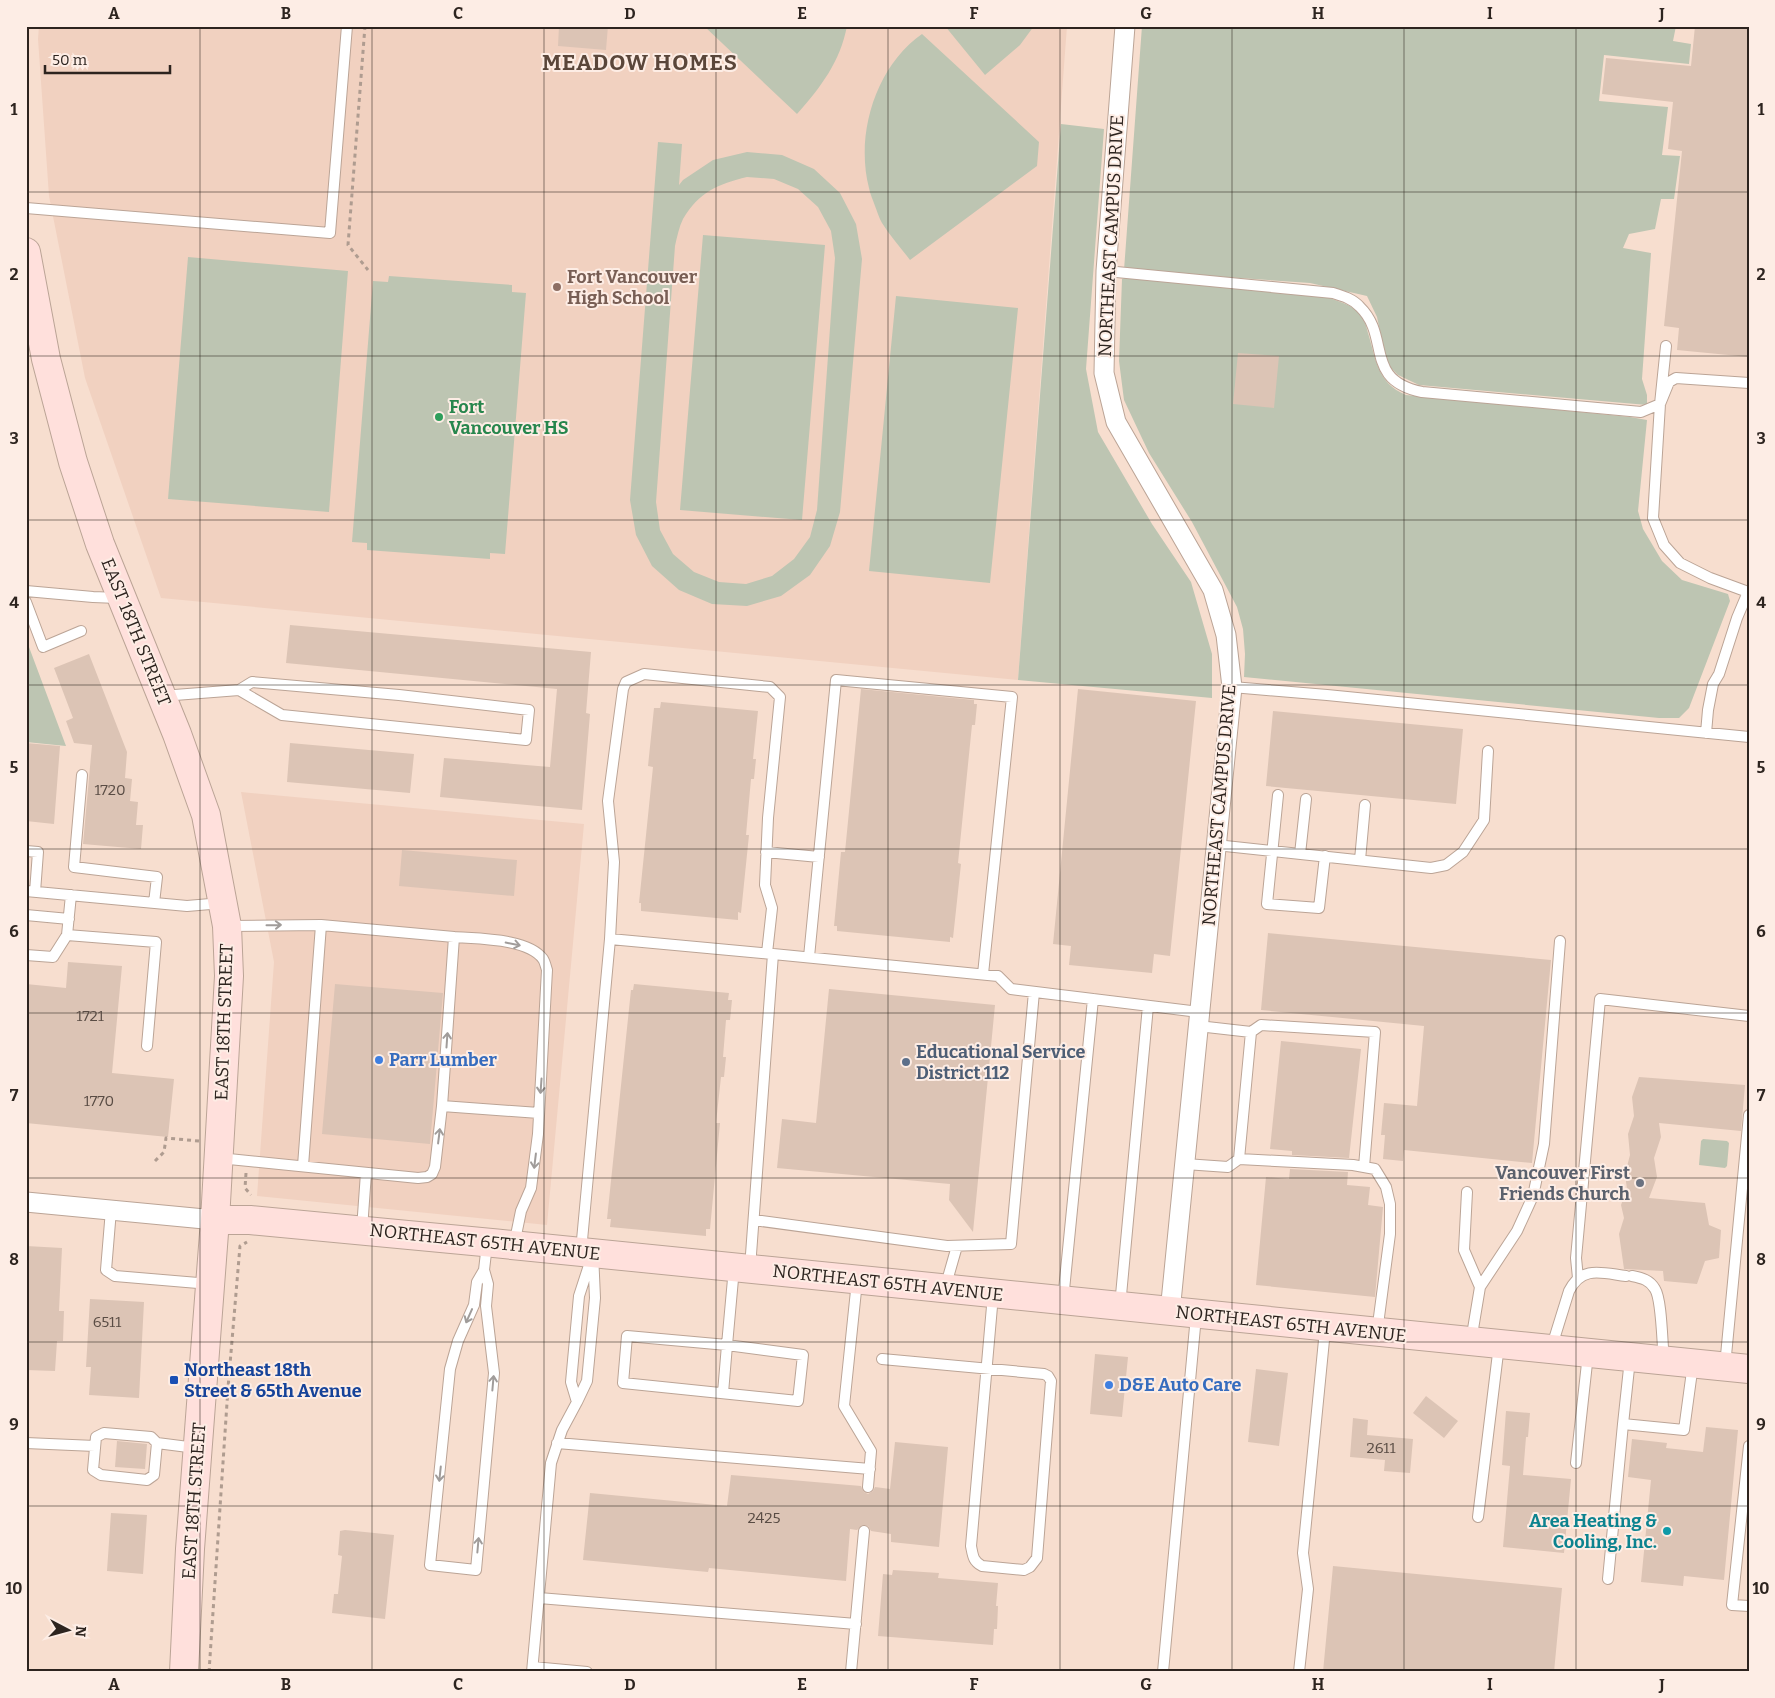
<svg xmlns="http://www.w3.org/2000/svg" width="1775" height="1698" viewBox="0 0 1775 1698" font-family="Bitter,serif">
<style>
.built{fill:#f1d1c0}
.green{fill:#bdc5b2;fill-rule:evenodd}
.building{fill:#dcc4b5}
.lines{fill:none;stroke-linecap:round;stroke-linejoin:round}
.lane-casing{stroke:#bba496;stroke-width:12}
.street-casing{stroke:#bba496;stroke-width:21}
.secondary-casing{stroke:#bba496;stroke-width:30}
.path{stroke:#af9c90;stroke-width:3;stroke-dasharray:4 4;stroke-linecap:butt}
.lane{stroke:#fff;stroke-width:10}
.street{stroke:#fff;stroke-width:19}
.secondary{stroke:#ffe0dc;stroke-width:28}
.oneway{stroke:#a09c9a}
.grid{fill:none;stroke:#2d241f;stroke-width:1;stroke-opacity:0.55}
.education-dot{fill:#8d6e63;stroke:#fdede5;stroke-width:2}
.leisure-dot{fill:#2e9e5b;stroke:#fdede5;stroke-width:2}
.shop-dot{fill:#3f7fe0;stroke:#fdede5;stroke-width:2}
.service-dot{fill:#5c6f8a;stroke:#fdede5;stroke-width:2}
.worship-dot{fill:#6b7280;stroke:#fdede5;stroke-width:2}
.transit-dot{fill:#1a4fb4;stroke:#fdede5;stroke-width:2}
.culture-dot{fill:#0f9aa8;stroke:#fdede5;stroke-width:2}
.labels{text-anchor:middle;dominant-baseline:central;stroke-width:4;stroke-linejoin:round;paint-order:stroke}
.number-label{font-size:15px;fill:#594c44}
.street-label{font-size:18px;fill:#2d241f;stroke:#fdede5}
.education-label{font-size:18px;font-weight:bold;fill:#785e54;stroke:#fdede5;text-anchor:start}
.leisure-label{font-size:18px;font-weight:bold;fill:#27864d;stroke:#fdede5;text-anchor:start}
.service-label{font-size:18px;font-weight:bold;fill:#4e5e75;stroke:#fdede5;text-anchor:start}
.shop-label{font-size:18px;font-weight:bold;fill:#366cbe;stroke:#fdede5;text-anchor:start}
.worship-label{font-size:18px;font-weight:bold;fill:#5b616d;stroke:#fdede5;text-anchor:end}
.transit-label{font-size:18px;font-weight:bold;fill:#164399;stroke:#fdede5;text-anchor:start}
.culture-label{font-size:18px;font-weight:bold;fill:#0d838f;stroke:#fdede5;text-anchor:end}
.district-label{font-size:22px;font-weight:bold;letter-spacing:1px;fill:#5a463a;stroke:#fdede5}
.neatline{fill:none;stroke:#2d241f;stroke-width:2}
.grid-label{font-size:16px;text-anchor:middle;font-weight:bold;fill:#2d241f}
</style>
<rect width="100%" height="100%" fill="#f7decf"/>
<path class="built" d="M39 26H1067L1018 680 161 598 85 378 49 196 38 39Z
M241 792 584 824 547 1225 257 1196 274 962Z"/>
<path class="green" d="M704 26H847C840 62 821 87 797 114Z
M945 26H1034L1020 45 985 75Z
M1142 26H1676L1673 41 1691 44 1689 64 1604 55 1599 101 1668 107 1662 155 1680 156 1674 199H1661L1655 229 1629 234 1623 248 1651 253 1642 379 1647 395V405L1419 385 1398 375 1387 364 1377 317 1367 296 1310 283 1124 270Z
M922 34 1039 142 1037 166 910 260C901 248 890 236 882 223 879 218 877 211 875 206 873 200 870 194 869 188 855 134 876 66 922 34Z
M1061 124 1104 129 1086 369 1098 432 1152 524 1191 582 1212 654V698L1018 680Z
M658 142 682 144 679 185 683 180 713 160 747 152 782 155 814 169 840 193 856 224 862 259 840 512 830 546 810 575 781 596 747 606 712 604 679 590 652 566 636 535 630 500ZM747 177 774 179 798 189 818 207 831 231 835 258 817 510 810 537 794 559 772 576 746 584 719 582 694 572 673 554 660 530 656 502 675 246C677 237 679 227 683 219 699 192 718 184 747 177Z
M703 235 825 245 802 520 680 510Z
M188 257 348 271 329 512 168 499Z
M389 276 512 285V292L526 293 505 554 490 553V559L367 550V543L352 542 373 281 388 282Z
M1131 276 1327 297C1337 301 1350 304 1358 312 1364 317 1366 325 1368 333 1376 359 1377 383 1406 395L1630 417 1647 420 1638 511 1643 529 1662 561 1682 580 1728 594 1730 601 1689 708 1679 718H1659L1244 677 1245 654 1243 629 1237 607 1192 522 1149 453 1124 400 1119 361 1122 279Z
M896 296 1018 308 990 583 869 571Z
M26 639 66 746 26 742Z
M1703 1139 1727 1141 1729 1143 1727 1166 1725 1168 1699 1165 1701 1141Z"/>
<path class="building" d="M559 26H608L606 50 558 46Z
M1695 26H1749V357L1677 350 1679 328 1664 326 1682 151 1668 149 1673 102 1602 94 1606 58 1691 66Z
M1238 353 1279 356 1274 408 1233 404Z
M290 625 591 652 586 713 590 714 582 810 440 797 444 758 550 767 557 689 286 663Z
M89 654 127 752 125 778 132 779 130 801 138 802 136 825H143L141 849 83 844 92 745 74 743 66 721 73 718 54 668Z
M861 689 974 700V704H977L975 725H972L958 863 961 864 953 938 950 937V942L837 931V926H834L841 852H845Z
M1078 689 1196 701 1170 956 1154 954 1152 973 1069 965 1071 946 1053 944Z
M661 702 758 711 753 759H756L754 779H751L746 835H749L741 913 738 912V920L641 911V903H639L653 767 648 766 654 708H660Z
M1273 711 1463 729 1456 804 1266 786Z
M26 743 60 746 54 824 26 821Z
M290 743 414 754 410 793 287 782Z
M402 850 517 860 514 896 399 886Z
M1268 933 1551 960 1532 1163 1404 1150 1403 1161 1383 1159 1385 1135H1381L1384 1103 1417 1106 1424 1026 1261 1010Z
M68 962 122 966 112 1073 174 1079 168 1137 26 1123V984L66 988Z
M335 984 443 993 430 1144 322 1134Z
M634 984 729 993 728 1000H732L730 1020H726L723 1057H726L724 1077H721L716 1123H720L710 1229H706V1236L610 1227 611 1219H607L631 990H633Z
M829 989 995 1005 973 1232 949 1200 950 1184 777 1168 782 1119 816 1123Z
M1281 1041 1361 1049 1349 1158 1292 1155V1151L1270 1149Z
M1639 1077 1745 1085 1741 1131 1659 1123 1661 1137 1654 1158 1657 1177 1649 1198 1705 1203 1709 1225 1721 1230 1719 1258 1705 1261 1697 1284 1664 1281 1663 1271 1624 1269 1619 1234 1624 1218 1621 1205 1627 1189 1625 1174 1630 1155 1628 1134 1634 1116 1632 1097Z
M1290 1169 1348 1172 1347 1185 1370 1187 1368 1205 1383 1207 1375 1297 1256 1285 1266 1177 1289 1179Z
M26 1246 62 1248 59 1311H64L63 1341H57L55 1371 26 1370Z
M90 1299 144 1302 139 1398 89 1395 91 1367H86Z
M1095 1354 1128 1357 1122 1417 1090 1414Z
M1256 1369 1288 1373 1279 1446 1248 1442Z
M1426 1396 1458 1421 1444 1438 1413 1413Z
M1506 1411 1530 1413 1528 1437H1526L1523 1475 1571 1479 1564 1553 1503 1547 1510 1466 1502 1465Z
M1353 1418 1368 1420 1367 1435 1413 1439 1410 1473 1384 1471 1385 1460 1350 1457Z
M1706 1427 1738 1430 1724 1580 1684 1576 1683 1586 1641 1582 1651 1480 1628 1477 1632 1439 1667 1443 1666 1448 1703 1452Z
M117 1441 147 1444 145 1469 115 1467Z
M895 1442 948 1447 939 1547 891 1542V1534L871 1531 868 1526 862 1525 857 1530 850 1529 846 1581 709 1568 708 1572 583 1560 590 1493 727 1506 731 1475 861 1486 864 1492 868 1494 873 1491 875 1487 890 1489Z
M111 1513 147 1515 143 1574 107 1571Z
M345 1530 394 1535 385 1619 332 1613 334 1594H338L342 1556 338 1555 340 1531Z
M1333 1566 1562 1588 1554 1672H1323Z
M893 1570 939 1573 938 1578 998 1583 996 1606H998L997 1629H994L993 1645 878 1636 883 1574 892 1575Z"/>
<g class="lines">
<defs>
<path id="lane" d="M26 208 330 233 347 26
M1106 271 1333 293C1343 296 1353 299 1360 307 1391 337 1363 380 1422 392L1641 412 1660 404 1669 382 1676 378 1749 383
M1666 346 1660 404 1653 518 1664 545 1680 563 1710 578 1748 592 1737 618 1719 674 1713 684 1708 710 1706 733
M26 591 93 597 118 598
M26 602 43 647 81 631
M1232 687 1327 695 1749 737
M162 696 239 690 282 715 526 740 529 710 399 695 252 682 239 690
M82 775 74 867 157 877 154 903
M1278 795 1267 904 1319 908 1325 856
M1216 845 1431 868 1446 865 1463 852 1484 820 1488 751
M26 851 38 852 35 892
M766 852 819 857
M1300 854 1306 799
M1360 860 1365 805
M26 891 187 906 222 903
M71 895 67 935 156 942 147 1046
M26 915 69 919
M228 926 321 925 454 937
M610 939 614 862 608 801 623 689 626 682 644 674 770 687 780 697 768 818 765 885 772 908 767 953
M26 955 53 957 67 935
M809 957 836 680 1012 697 983 974
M1251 1032 1261 1025 1375 1032 1364 1167
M442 1106 539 1113
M219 1158 418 1178 427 1177 432 1174 435 1167 442 1106 454 937C477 939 528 938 543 959 545 962 546 967 547 970L538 1134 531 1188 521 1211 514 1245
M1239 1159 1353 1165 1375 1169 1386 1187 1390 1204V1234L1377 1332
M1185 1164 1228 1167 1239 1159 1251 1032 1198 1026
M303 1166 321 925
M1467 1192 1464 1250 1480 1287
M111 1210 106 1270 115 1276 210 1284
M754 1220 947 1246 1011 1244 1034 992
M362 1229 366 1173
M581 1251 610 939 772 954
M593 1253 595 1298 587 1381 577 1402 571 1382 579 1296Z
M750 1268 773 954 998 976 1011 989 1199 1012
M484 1270 477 1282 474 1305 458 1341 450 1369 430 1565 476 1570 494 1373 486 1306 488 1284 484 1270 487 1244
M1632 1276C1642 1278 1650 1280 1655 1289 1662 1300 1662 1344 1664 1360
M1578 1278 1576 1258 1600 999 1749 1016
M857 1281 844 1406 871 1451 868 1487
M945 1288 957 1246
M1063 1300 1093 999
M1120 1306 1148 1006
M1471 1341 1480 1287 1517 1231 1533 1196 1544 1144 1560 941
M1551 1349 1569 1291C1582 1265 1602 1273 1626 1276
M882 1359 1044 1374 1048 1376 1051 1381 1037 1558 1030 1567 1024 1570 982 1566C973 1561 973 1556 971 1546L993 1295
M1630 1359 1623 1424 1684 1430 1693 1364
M1725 1366 1749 1115
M723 1393 727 1345 803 1355 798 1401 623 1383 627 1336 727 1345 734 1268
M26 1443 95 1446
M157 1443 154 1475 147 1480 101 1475 93 1470 96 1437 104 1433 151 1437 157 1443 196 1448
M557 1443 870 1469
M1749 1446 1732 1605 1749 1606
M1576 1463 1588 1354
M1478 1517 1499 1345
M1608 1579 1623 1424
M539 1598 856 1624
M533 1667 587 1672
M532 1672 551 1463 562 1430 577 1402
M851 1672 864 1531
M1163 1672 1196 1316
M1299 1672 1308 1589 1303 1553 1325 1330"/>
<path id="street" d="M1125 26 1106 271 1104 373 1116 422 1213 590 1226 635 1232 687 1170 1312
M26 1202 215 1220"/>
<path id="secondary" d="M26 252 46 359 73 462 100 544 177 734 206 815 227 926 229 976 215 1220 190 1549 184 1672
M215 1220H250C750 1266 1249 1322 1749 1369"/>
</defs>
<use href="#lane" class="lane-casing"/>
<use href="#street" class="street-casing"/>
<use href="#secondary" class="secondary-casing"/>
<path class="path" d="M365 26 348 245 368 270
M155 1161 164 1152 166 1138 199 1141
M246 1173 245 1188 251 1195
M209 1672 228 1388 240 1246 247 1242"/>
<use href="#lane" class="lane"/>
<use href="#street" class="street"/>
<use href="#secondary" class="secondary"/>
</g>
<defs><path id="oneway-shaft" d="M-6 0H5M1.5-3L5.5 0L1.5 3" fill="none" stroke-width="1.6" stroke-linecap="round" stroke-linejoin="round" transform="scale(1.25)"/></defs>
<g class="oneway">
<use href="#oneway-shaft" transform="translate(274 925) rotate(-1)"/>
<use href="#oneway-shaft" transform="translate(513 944) rotate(11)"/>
<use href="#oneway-shaft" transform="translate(447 1040) rotate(-86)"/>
<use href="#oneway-shaft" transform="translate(541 1086) rotate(94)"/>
<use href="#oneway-shaft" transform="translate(439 1136) rotate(-83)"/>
<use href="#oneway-shaft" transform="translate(535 1161) rotate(97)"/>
<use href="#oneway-shaft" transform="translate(469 1316) rotate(114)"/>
<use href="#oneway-shaft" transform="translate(493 1383) rotate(-85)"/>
<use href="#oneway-shaft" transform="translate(440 1474) rotate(96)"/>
<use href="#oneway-shaft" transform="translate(478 1545) rotate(-85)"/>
</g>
<path class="grid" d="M200 26V1672M372 26V1672M544 26V1672M716 26V1672M888 26V1672M1060 26V1672M1232 26V1672M1404 26V1672M1576 26V1672M26 192H1749M26 356H1749M26 520H1749M26 685H1749M26 849H1749M26 1013H1749M26 1178H1749M26 1342H1749M26 1506H1749"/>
<circle class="education-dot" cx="557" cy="287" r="5"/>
<circle class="leisure-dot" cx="439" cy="417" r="5"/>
<g class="shop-dot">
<circle cx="379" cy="1060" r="5"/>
<circle cx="1109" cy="1385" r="5"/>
</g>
<circle class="service-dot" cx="906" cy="1062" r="5"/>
<circle class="worship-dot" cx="1640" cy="1183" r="5"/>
<rect class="transit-dot" x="169" y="1375" width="10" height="10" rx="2.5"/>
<circle class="culture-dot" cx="1667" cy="1531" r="5"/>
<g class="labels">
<g class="number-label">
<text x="110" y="790">1720</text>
<text x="90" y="1016">1721</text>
<text x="99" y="1101">1770</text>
<text x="107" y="1322">6511</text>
<text x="1381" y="1448">2611</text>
<text x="764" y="1518">2425</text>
</g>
<g class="street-label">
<text transform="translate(1111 236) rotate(-87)">NORTHEAST CAMPUS DRIVE</text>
<text transform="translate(136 632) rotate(68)">EAST 18TH STREET</text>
<text transform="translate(1219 805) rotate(-85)">NORTHEAST CAMPUS DRIVE</text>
<text transform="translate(224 1022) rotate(-88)">EAST 18TH STREET</text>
<text transform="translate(485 1242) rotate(6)">NORTHEAST 65TH AVENUE</text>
<text transform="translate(888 1283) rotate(6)">NORTHEAST 65TH AVENUE</text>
<text transform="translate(1291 1324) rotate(6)">NORTHEAST 65TH AVENUE</text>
<text transform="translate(194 1501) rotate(-86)">EAST 18TH STREET</text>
</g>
<g class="education-label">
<text x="567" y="277">Fort Vancouver<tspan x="567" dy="21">High School</tspan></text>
</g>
<g class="leisure-label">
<text x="449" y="407">Fort<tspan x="449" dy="21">Vancouver HS</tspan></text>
</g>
<g class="service-label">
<text x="916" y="1052">Educational Service<tspan x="916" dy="21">District 112</tspan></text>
</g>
<g class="shop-label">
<text x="389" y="1060">Parr Lumber</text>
<text x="1119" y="1385">D&amp;E Auto Care</text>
</g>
<g class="worship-label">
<text x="1630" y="1173">Vancouver First<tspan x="1630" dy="21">Friends Church</tspan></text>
</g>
<g class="transit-label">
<text x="184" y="1370">Northeast 18th<tspan x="184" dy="21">Street &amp; 65th Avenue</tspan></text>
</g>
<g class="culture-label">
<text x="1657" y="1521">Area Heating &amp;<tspan x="1657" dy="21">Cooling, Inc.</tspan></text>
</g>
<g class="district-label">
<text x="640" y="62">MEADOW HOMES</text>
</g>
</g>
<rect width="1775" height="1698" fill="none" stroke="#fdede5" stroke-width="55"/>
<g transform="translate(68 1630) rotate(96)" stroke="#fdede5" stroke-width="4" paint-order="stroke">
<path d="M0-4L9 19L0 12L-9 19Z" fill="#2d241f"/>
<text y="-8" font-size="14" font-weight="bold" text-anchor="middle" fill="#2d241f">N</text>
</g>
<path d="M45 65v8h125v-8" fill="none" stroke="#2d241f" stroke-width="2.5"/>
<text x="52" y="65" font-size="15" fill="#2d241f" stroke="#fdede5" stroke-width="4" paint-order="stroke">50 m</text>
<rect x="28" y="28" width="1720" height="1642" class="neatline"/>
<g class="grid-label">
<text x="114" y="19">A</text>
<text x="286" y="19">B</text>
<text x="458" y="19">C</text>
<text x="630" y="19">D</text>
<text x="802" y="19">E</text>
<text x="974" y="19">F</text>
<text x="1146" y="19">G</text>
<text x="1318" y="19">H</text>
<text x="1490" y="19">I</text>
<text x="1662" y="19">J</text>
<text x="14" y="115">1</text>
<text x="1761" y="115">1</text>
<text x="14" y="280">2</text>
<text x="1761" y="280">2</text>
<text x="14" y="444">3</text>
<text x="1761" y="444">3</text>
<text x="14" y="608">4</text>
<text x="1761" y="608">4</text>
<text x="14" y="773">5</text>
<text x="1761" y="773">5</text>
<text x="14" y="937">6</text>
<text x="1761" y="937">6</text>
<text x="14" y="1101">7</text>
<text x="1761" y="1101">7</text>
<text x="14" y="1265">8</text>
<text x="1761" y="1265">8</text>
<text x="14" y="1430">9</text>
<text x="1761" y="1430">9</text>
<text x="14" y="1594">10</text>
<text x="1761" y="1594">10</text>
<text x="114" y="1690">A</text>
<text x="286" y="1690">B</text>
<text x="458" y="1690">C</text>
<text x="630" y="1690">D</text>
<text x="802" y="1690">E</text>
<text x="974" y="1690">F</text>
<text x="1146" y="1690">G</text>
<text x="1318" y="1690">H</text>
<text x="1490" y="1690">I</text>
<text x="1662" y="1690">J</text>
</g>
</svg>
